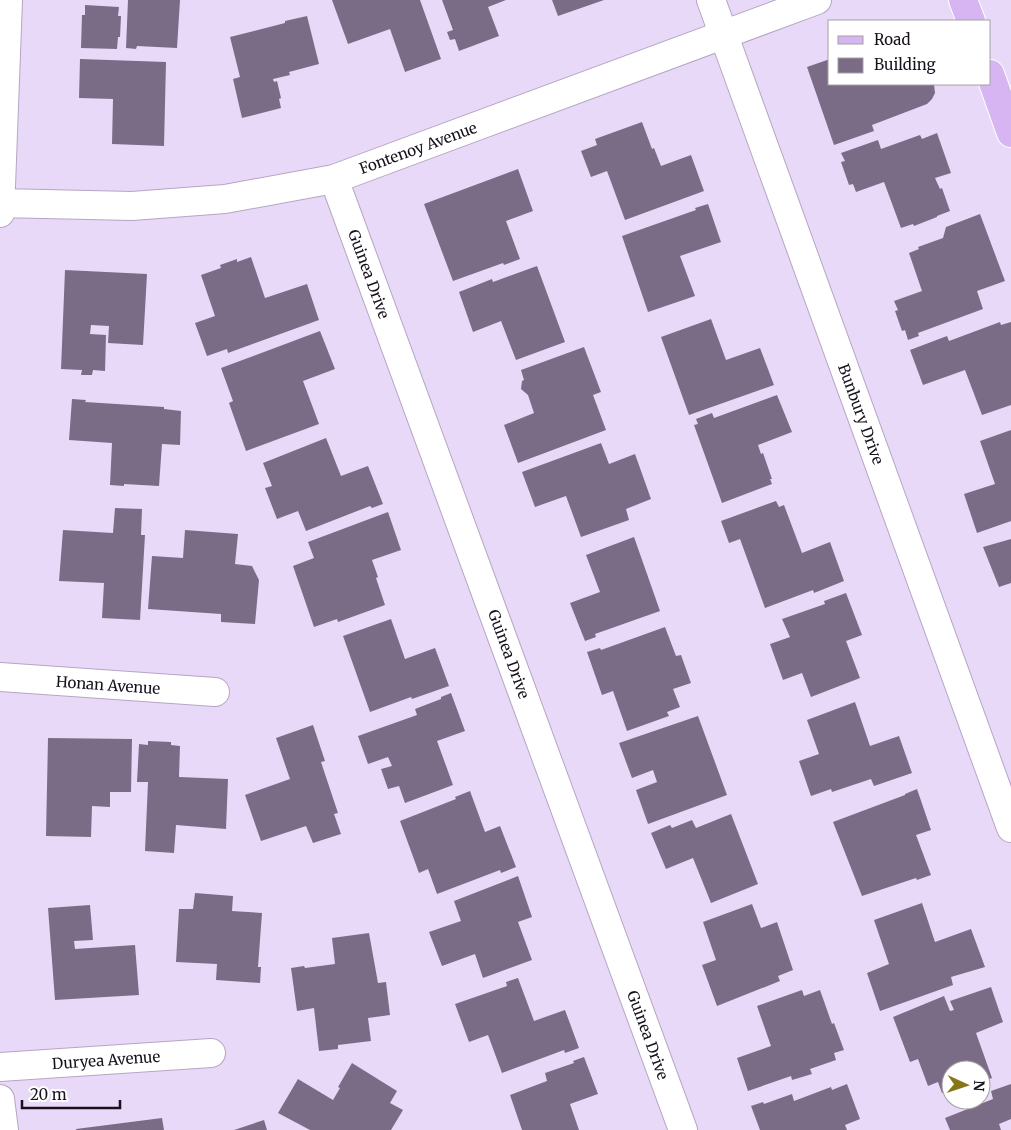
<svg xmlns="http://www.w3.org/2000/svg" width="1011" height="1130" viewBox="0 0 1011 1130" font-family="Merriweather,serif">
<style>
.building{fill:#7a6c87}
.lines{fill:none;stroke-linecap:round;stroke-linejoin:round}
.minor-casing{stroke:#b5a6c4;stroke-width:30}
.major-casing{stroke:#fff;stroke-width:30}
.minor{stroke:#fff;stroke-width:28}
.major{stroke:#d7b5f2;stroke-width:28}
.labels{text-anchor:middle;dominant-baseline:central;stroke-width:4;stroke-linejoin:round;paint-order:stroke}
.street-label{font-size:15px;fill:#17111c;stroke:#fff}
</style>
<rect width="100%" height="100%" fill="#e9d9f8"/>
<path class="building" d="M128 0H180L177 48 137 46 136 49 126 48Z
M332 0H420L441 59 405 72 390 29 348 44Z
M442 0H506L488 7 499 36 459 51 455 39 450 40 447 32 453 30Z
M552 0H604L558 16Z
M85 5 119 7 118 16H121L120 37H118L117 49 81 48 82 15H85Z
M307 16 319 64 289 72 290 75 273 79 274 82 277 81 281 98 279 99 281 108 242 118 233 79 240 77 230 37 285 23V21Z
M80 59 166 62 164 146 112 144 113 99 79 98Z
M830 59V84H934L935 93 932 99 927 104 872 125 874 131 834 145 807 67Z
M642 122 652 149 654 148 661 166 691 155 704 191 625 220 607 171 591 177 581 151 597 145 595 139Z
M937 133 951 173 935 178 940 189 942 188 950 211 937 216V217L914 226 913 224 901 228 884 182 856 192 853 184 849 185 841 162 845 161 841 153 878 140 881 149 920 135 922 139Z
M518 169 533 211 506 221 520 259 504 265 503 263 453 281 424 204Z
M708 204 721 242 680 256 695 296 648 312 622 236 696 210 695 208Z
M980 214 1005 281 977 291 983 309 918 333 919 336 908 340 905 330 902 331 895 311 898 310 894 301 922 291 909 253 919 249 918 247 943 238 946 227Z
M251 257 265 298 307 284 319 320 228 353 227 349 207 356 195 323 215 316 201 275 221 268 220 265 237 259V262Z
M537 266 565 342 516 360 501 321 473 332 459 292 492 279 493 282Z
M65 270 147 274 143 345 108 343 109 326 91 325 90 334 106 335 105 371 93 370 92 375H81L82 370 61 369Z
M711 319 726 360 760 348 774 385 689 415 661 337Z
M1000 322 1001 325 1011 322V405L982 415 965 370 923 385 910 350 947 336 949 341Z
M320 331 335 369 303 381 319 424 246 451 229 403 233 401 221 368Z
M584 347 601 392 593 395 606 430 518 463 504 425 534 413 528 395 521 389 522 381 524 380 521 370Z
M777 395 792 432 758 445 761 454 763 453 772 479H770L772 484 722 503 694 425 698 424 696 419 712 413 714 418Z
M72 399 86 400 85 402 164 407V409L181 411 180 445 162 444 159 486 124 484V486L110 485 112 443 69 440Z
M1011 430V521L977 533 964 494 995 484 980 441Z
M326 438 341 476 368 466 383 504 372 508 370 506 306 531 298 511 277 519 265 488 272 486 263 463Z
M601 443 609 464 635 454 651 499 626 509 629 520 581 537 566 496 535 507 522 472Z
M776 501 779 507 784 505 802 553 830 542 844 581 814 593 813 590 765 608 740 539 729 543 721 521Z
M115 508 142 509 141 535H145L140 620 102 618 104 583 59 581 63 530 113 533Z
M388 512 401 550 372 560 378 577 376 578 385 605 338 622 337 619 314 627 293 566 314 558 308 542Z
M185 530 238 534 235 564 252 566 259 580 255 624 221 622V614L148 609 152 556 183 558Z
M634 537 660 611 595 634 596 637 585 641 570 603 600 592 586 555Z
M1011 539V583L999 587 983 547Z
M846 593 862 635 846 641 860 678 811 697 802 673 783 680 770 644 790 637 782 619 825 604 824 601Z
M391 619 405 659 435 648 449 686 412 699 411 697 370 712 343 636Z
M665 627 676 656 681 655 691 683 673 689 680 707 667 712 669 716 627 731 613 691 602 695 587 652 600 648 601 650Z
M451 693 465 731 437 741 453 785 405 803 399 786 388 789 381 769 392 766 388 757 368 764 358 736 417 715 415 709 441 699V697Z
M855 702 870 746 899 736 912 773 874 786 871 779 832 792 831 789 811 796 799 761 819 754 807 720Z
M698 716 727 795 648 824 636 790 657 782 653 770 632 778 619 743Z
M313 725 325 761 321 762 338 813 334 814 341 834 313 843 306 826 261 841 245 795 290 779 276 738Z
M48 738 132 739 131 792H110V807L92 806 91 837 46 836Z
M148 741 171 742V745L180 746 179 777 228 779 226 829 176 825 174 853 145 851 148 782H137L139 744 148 745Z
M917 789 931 830 916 835 931 875 917 880 916 878 862 896 833 822 905 795V794Z
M470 791 485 832 500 826 516 867 501 873 500 870 437 894 428 869 419 873 400 821 456 799 455 797Z
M731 814 758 884 711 903 693 858 666 869 651 833 670 825 672 828 692 820 696 828Z
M518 876 532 917 518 922 532 960 483 978 475 954 442 966 429 932 461 921 454 901Z
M195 893 233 896 232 911 262 913 258 967H261L260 983 216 980 217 964 176 962 179 909H193Z
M922 903 935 942 971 929 985 967 951 977 953 985 880 1011 867 973 889 964 874 920Z
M752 904 761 928 777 922 793 970 778 976 780 981 717 1006 702 965 716 960 703 922Z
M90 905 93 940 74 941 75 949 135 945 139 995 55 1000 48 908Z
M369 933 378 983 386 982 390 1015 368 1018 371 1041 338 1045V1049L319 1051 314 1008 297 1011 291 968 304 966 305 968 335 964 332 938Z
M518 978 534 1021 565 1010 579 1048 565 1053 564 1050 502 1073 488 1035 469 1042 455 1004 507 986 506 982Z
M991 987 1003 1022 976 1033 992 1078 981 1082V1070H951V1100L948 1101 946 1092 942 1093 938 1082 928 1086 918 1059 910 1062 893 1017 944 996 950 1011 954 1010 950 1001Z
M802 990 804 996 820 990 832 1024 834 1023 844 1050 834 1053 836 1060 810 1069 812 1074 792 1080 791 1076 748 1091 737 1058 771 1046 757 1006Z
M584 1057 598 1094 570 1104 579 1130H522L510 1095 547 1081 545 1073 574 1063 573 1061Z
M352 1063 397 1091 390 1103 403 1110 391 1130H310L278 1113 298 1079 333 1100 340 1088 338 1087Z
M847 1084 860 1119 845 1125 847 1130H760L751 1106 763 1102 764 1104 792 1094 794 1101 831 1087 832 1090Z
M1011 1084V1119L999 1124 1001 1130H950L945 1118 993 1099 991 1091Z
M162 1118 164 1130H76V1129Z
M264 1120 267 1130H234Z"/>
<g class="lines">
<defs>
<path id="minor" d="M711 0 1011 828
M334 179 683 1130
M0 203 132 206 225 199 334 179 817 0
M0 213 8 0
M0 677 215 692
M0 1067 211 1053
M0 1099 4 1130"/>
<path id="major" d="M963 0 971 21
M990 74 1011 133"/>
</defs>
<use href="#minor" class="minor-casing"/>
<use href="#major" class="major-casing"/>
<use href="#minor" class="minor"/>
<use href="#major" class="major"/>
</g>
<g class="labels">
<g class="street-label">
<text transform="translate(418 148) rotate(-20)">Fontenoy Avenue</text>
<text transform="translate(369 274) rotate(70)">Guinea Drive</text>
<text transform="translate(861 414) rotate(70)">Bunbury Drive</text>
<text transform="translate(509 654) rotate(70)">Guinea Drive</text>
<text transform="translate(108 685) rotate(4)">Honan Avenue</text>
<text transform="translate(648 1035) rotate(70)">Guinea Drive</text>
<text transform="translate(106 1060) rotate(-4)">Duryea Avenue</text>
</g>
</g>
<rect x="828" y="20" width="162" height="65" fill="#ffffff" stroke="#a2a0a4"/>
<rect x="838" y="36" width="25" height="8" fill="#d7b5f2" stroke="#a2a0a4"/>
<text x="874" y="45" font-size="15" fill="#17111c">Road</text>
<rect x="838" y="58" width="25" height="15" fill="#7a6c87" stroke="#a2a0a4"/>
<text x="874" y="70" font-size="15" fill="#17111c">Building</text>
<g transform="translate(966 1085) rotate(93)"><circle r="24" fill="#ffffff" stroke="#a2a0a4"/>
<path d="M0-4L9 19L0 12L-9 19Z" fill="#867619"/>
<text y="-8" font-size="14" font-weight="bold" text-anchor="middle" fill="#17111c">N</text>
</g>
<path d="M22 1100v8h98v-8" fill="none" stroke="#17111c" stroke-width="2.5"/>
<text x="30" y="1100" font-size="15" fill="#17111c" stroke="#ffffff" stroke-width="4" paint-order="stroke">20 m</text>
</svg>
